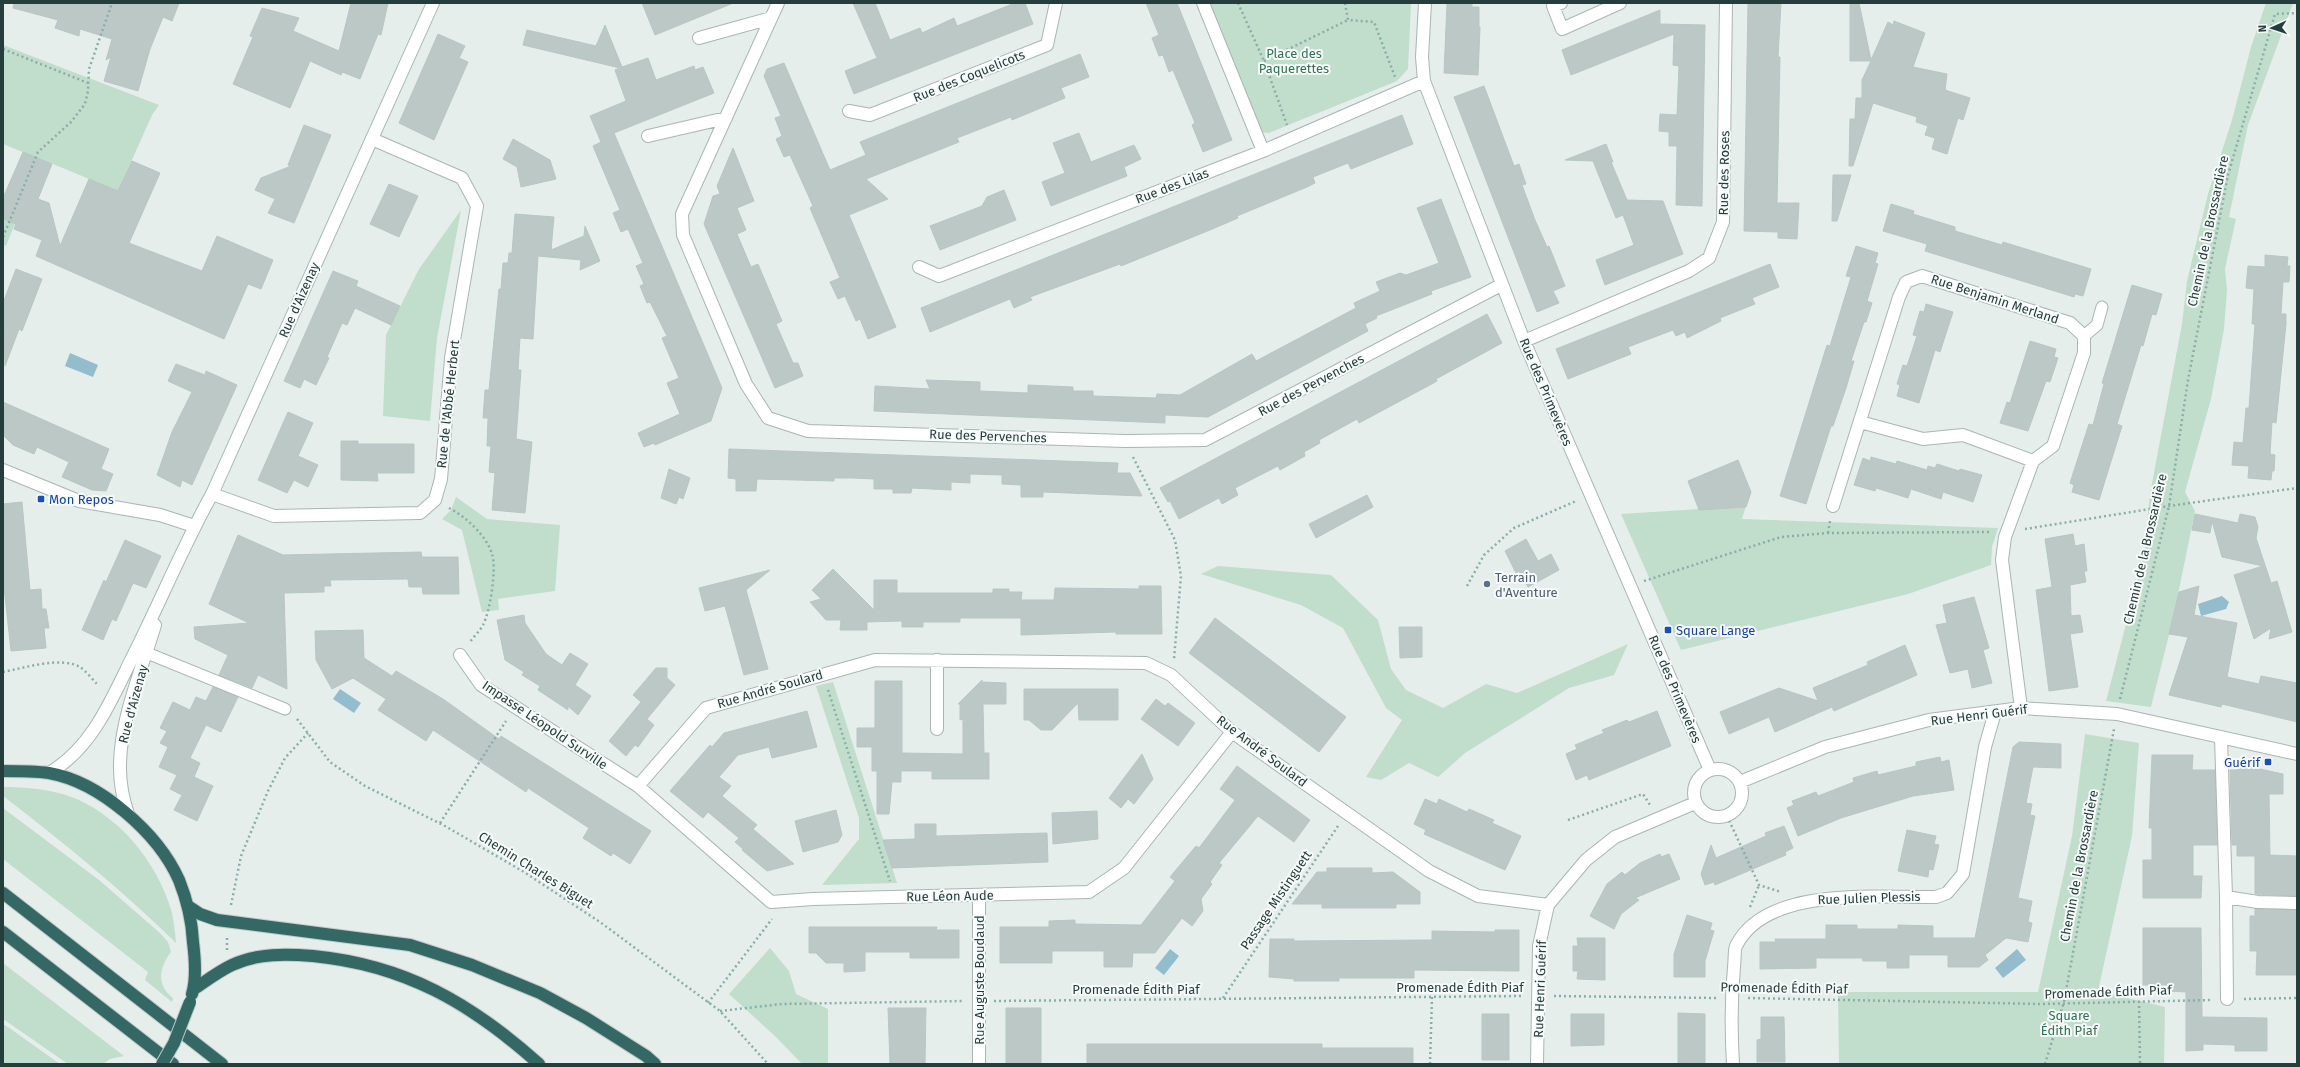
<svg xmlns="http://www.w3.org/2000/svg" width="2300" height="1067" viewBox="0 0 2300 1067" font-family="'Fira Sans',sans-serif">
<style>
.green{fill:#c1ddcc}
.water{fill:#93bccd}
.building{fill:#bbc8c5;stroke:#b8c7c3}
.lines{fill:none;stroke-linecap:round;stroke-linejoin:round}
.lane-casing{stroke:#a9b6b3;stroke-width:13}
.street-casing{stroke:#a9b6b3;stroke-width:14}
.secondary-casing{stroke:#a5b8b4;stroke-width:14}
.highway-casing{stroke:#c2c9c8;stroke-width:14}
.path{stroke:#89aea8;stroke-width:2.5;stroke-dasharray:2 3;stroke-linecap:butt}
.lane{stroke:#fff;stroke-width:11}
.street{stroke:#fff;stroke-width:12}
.secondary{stroke:#fff;stroke-width:12}
.highway{stroke:#346865;stroke-width:12}
.highway-bridge-casing{stroke:#c2c9c8;stroke-width:14;stroke-linecap:butt}
.highway-bridge{stroke:#346865;stroke-width:12}
.transit-dot{fill:#1a4fb4;stroke:#f6faf9;stroke-width:1.5}
.service-dot{fill:#5c6f8a;stroke:#f6faf9;stroke-width:1.5}
.labels{text-anchor:middle;dominant-baseline:central;stroke-width:4;stroke-linejoin:round;paint-order:stroke}
.park-label{font-size:13px;fill:#337254;stroke:#f6faf9}
.street-label{font-size:13px;fill:#263e3b;stroke:#f6faf9}
.transit-label{font-size:13px;fill:#164399;stroke:#f6faf9;text-anchor:start}
.service-label{font-size:13px;fill:#4e5e75;stroke:#f6faf9;text-anchor:start}
</style>
<rect width="100%" height="100%" fill="#e6eeeb"/>
<path class="green" d="M1209 3H1411L1408 69 1397 81 1269 133 1260 132Z
M2266 3H2293L2248 125 2229 217 2236 219 2225 269 2227 290 2224 329 2211 399 2185 492 2195 511 2173 619 2151 707 2106 701 2144 555 2150 494 2182 324 2187 281 2208 194 2232 120 2251 47Z
M3 45 159 105 152 115 118 191 41 159 6 246 3 244V224L30 155 3 144Z
M461 210 437 338 430 421 383 416 386 335 419 269Z
M456 497 487 519 560 525 555 591 498 599 499 610 482 612 462 530 442 519 451 510Z
M1746 506 1742 519 1998 528 1992 547 1991 565 1908 594 1681 650 1621 514Z
M1218 566 1331 575 1378 620 1391 669 1406 690 1443 708 1486 684 1517 693 1628 644 1614 675 1569 688 1465 753 1438 777 1409 763 1381 780 1366 777 1402 720 1386 708 1343 628 1301 605 1201 574Z
M833 682 897 883 822 885 859 839V818L816 686Z
M2085 734 2139 743 2132 836 2098 991 2165 1007 2164 1064H1839L1838 992H2038L2072 836Z
M3 787C24 787 46 789 66 795 117 812 158 862 172 913 174 923 175 933 176 943 122 890 63 842 3 796Z
M3 808 99 880 160 933 168 942 171 952C159 968 156 985 173 998L172 1002 145 980 148 972 3 859Z
M770 948 789 971 796 994 828 1009V1064H802L776 1037 729 994Z
M3 963 124 1056 110 1059 103 1064H68L3 1019Z
M3 1024 8 1027 60 1064H3Z"/>
<path class="water" d="M70 353 98 365 93 377 65 366Z
M2222 596 2229 602 2226 609 2201 616 2198 604Z
M340 689 361 703 354 713 333 699Z
M1170 949 1179 956 1164 975 1155 968Z
M2017 949 2026 960 2003 978 1995 968Z"/>
<path class="building" d="M14 3H179L172 21 163 17 150 49 138 91 104 81 111 57 106 60 112 39 80 29 79 36 55 28 58 20 13 8Z
M351 3H388L381 35 378 34 360 79 342 72 341 75 310 61 290 108 233 84 253 37 250 36 262 8 299 18 293 31 339 51Z
M642 3H731V4L655 35Z
M853 3H875L890 40 920 28 922 33 954 18 957 26 1015 3H1025L1033 24 854 94 845 71 877 58Z
M1146 3H1177L1232 140 1203 152 1192 125 1195 123 1173 70 1169 72 1163 55 1159 56 1152 38 1159 35Z
M1447 3H1472V7H1479V27H1480L1478 75 1444 73Z
M1748 3H1781L1778 57H1780L1777 203H1799L1797 239 1778 238V232L1744 231Z
M1850 3H1859L1871 60 1888 22 1893 25 1894 21 1925 33 1913 67 1947 74 1945 90 1970 98 1963 120 1958 118 1947 154 1932 149 1935 138 1925 135 1928 126 1916 122 1917 117 1873 103 1853 166H1849L1850 119H1855L1856 98H1862V80L1871 61H1850Z
M1660 10V24L1705 25 1702 206 1676 205 1677 146H1669V132L1659 131 1660 114 1677 115 1679 66 1673 65 1674 34 1571 75 1562 50Z
M605 25 622 67 648 58 656 80 694 66 695 70 703 67 714 93 614 133 722 388 711 421 655 445 654 443 644 447 638 433 680 414 667 383 679 378 662 338 667 336 650 302 647 303 640 286 644 284 636 266 643 263 628 229 621 232 613 213 620 210 593 146 601 142 590 116 626 101 615 70 620 68 523 45 527 30 596 46Z
M438 34 465 46 459 58 468 62 434 140 399 123Z
M1080 54 1089 77 1061 88 1065 98 1012 120 1011 117 957 138 959 142 866 179 888 199 849 215 896 327 868 339 860 319 856 321 845 296 838 299 830 282 840 278 810 208 813 206 790 155 784 157 776 139 782 136 775 118 781 116 764 76 767 69 784 63 830 170 866 155 860 142Z
M1484 86 1514 166 1519 164 1526 184 1522 185 1535 220 1547 247 1549 246 1565 286 1553 291 1559 303 1537 312 1454 97Z
M1402 115 1413 144 1351 169 1348 163 1313 177 1315 183 1307 187 1237 216 1238 218 1210 230 1121 266 1120 264 1030 297 1032 300 1014 308 1010 299 930 332 921 308Z
M304 125 331 135 294 223 268 213 275 199 255 190 261 178 291 166 288 165Z
M1079 133 1091 162 1134 145 1141 159 1124 167 1127 176 1051 206 1042 182 1065 173 1053 143Z
M513 139 550 160 556 179 521 187 517 167 503 159Z
M1606 144 1613 162H1611L1627 200 1663 201 1683 254 1605 285 1596 260 1634 245 1623 215 1616 218 1593 161 1565 160Z
M733 148 754 201 737 208 746 230 737 234 751 267 758 264 782 321 776 324 793 363H798L803 376 775 388 704 224 713 196 720 194 717 186Z
M23 152 52 164 38 199 49 203 60 246 89 179 118 191 132 161 160 173 129 243 202 271 217 236 273 260 261 289 248 284 224 339 36 256 42 240 14 229 16 224 3 219V198Z
M1833 175H1851L1837 221H1832Z
M389 184 418 196 399 237 370 224Z
M1004 190 1016 220 940 250 930 226 982 206 987 197Z
M1441 199 1471 277 1431 291 1432 294 1376 316 1377 318 1365 324 1368 331 1208 417 1165 415V423L874 411 875 386 930 389 926 380 980 382V391L1028 393V385L1073 387V391H1093V396L1156 398 1157 394 1180 395 1252 354 1256 361 1356 308 1354 303 1380 291 1376 282 1400 273 1406 275 1439 263 1417 208Z
M1891 204 1914 211 1913 214 1955 227V231L2002 245 2003 242 2091 269 2083 296 2075 294 2074 297 1925 251 1927 244 1883 231Z
M515 214 554 217 551 250 584 236 585 226 600 261 580 270 581 260 538 256 533 339 520 338 518 370H521L516 439 532 442 525 513 492 510 495 473 489 472 491 446H487L488 418H483L485 390H489L499 289H501L503 263H508L509 253H512Z
M1856 246 1878 253 1875 263 1878 264 1867 301 1872 303 1866 322H1864L1851 361H1854L1846 388 1833 426H1831L1806 504 1780 496 1827 345 1830 346 1851 277 1846 276Z
M2265 255 2288 257 2287 266H2290L2289 282H2283L2281 314H2286V324L2276 423 2272 422 2270 454 2275 455 2274 471H2272L2271 480 2248 478 2249 466 2232 465 2234 442 2243 443 2246 408H2249L2255 324H2252L2254 289 2246 288 2248 266 2265 267Z
M1770 264 1779 287 1752 298 1755 304 1720 318 1721 321 1687 338 1685 332 1676 336 1673 330 1628 347 1631 354 1568 379 1556 349Z
M16 269 42 279 22 331 19 329 5 366 3 303Z
M333 271 358 281 356 286 400 306 391 325 355 308 347 325 342 323 335 339 327 357 329 358 316 385 304 379 300 388 284 381Z
M2132 285 2162 294 2156 315 2152 314 2143 346 2141 345 2117 424 2122 426 2099 500 2072 492 2074 485 2070 483 2089 424 2093 425 2104 384 2102 383Z
M1926 304 1953 312 1940 352 1935 350 1919 403 1897 396 1900 385 1897 384 1903 365 1907 366 1917 336 1913 335 1920 311 1924 312Z
M1487 314 1502 343 1436 379 1437 381 1428 386 1359 423 1357 419 1319 440 1320 443 1304 452 1305 456 1280 470 1278 466 1235 488 1238 495 1222 504 1219 498 1179 519 1170 501 1168 502 1160 488Z
M2030 341 2056 349 2054 357 2058 358 2050 382 2046 381 2028 431 2000 423 2007 402 2010 403Z
M176 364 205 375 206 371 237 385 192 485 182 480 180 487 157 475 172 432 192 392 168 381Z
M3 402 109 449 101 469 113 474 106 491 92 490 62 477 69 462 37 447 34 454 13 445 3 435Z
M288 412 313 423 298 456 318 465 308 487 294 480 287 493 258 480Z
M341 441H358V444H414V473H377L378 481 341 480Z
M729 449 1118 463 1117 473H1130L1142 496 1043 492V497H1021V485L1002 484V475L970 474V483L951 482V490L912 488 911 493H893V489H874V479L853 478H834V481L757 479 756 491H736V479L728 478Z
M1871 457 1896 464 1897 461 1927 470 1928 466 1935 468 1937 464 1959 471 1960 469 1982 475 1973 502 1943 492 1941 499 1911 489 1908 498 1876 488 1875 491 1854 485 1863 458 1870 461Z
M1738 460 1751 492 1746 507 1699 510 1688 481Z
M669 469 690 478 683 499 679 497 676 504 661 498Z
M1367 495 1373 507 1316 538 1309 524Z
M22 502 30 590 41 589 42 609H46L49 628H44L46 648 11 651 3 578V504Z
M2195 514 2238 523 2240 514 2255 517 2258 527 2256 538 2271 583 2277 581 2292 632 2269 639 2271 628 2254 639 2234 575 2263 566 2222 557 2212 521 2210 533 2192 530Z
M2073 534 2075 546 2084 544 2087 571H2084L2086 582 2070 585 2071 616 2080 615 2083 632 2070 634 2078 687 2049 691 2036 590 2052 587 2045 539Z
M238 535 283 555 421 552 422 557H458L459 594H423L422 587H409L408 579 330 580 331 586H324V592L284 593 287 689 258 675 252 688 219 675 228 655 195 639 194 627 249 623 209 604Z
M1526 539 1538 561 1551 554 1559 570 1528 587 1519 571 1516 573 1505 551Z
M125 540 161 556 146 588 133 583 116 621 112 619 103 640 82 630 104 580 106 582Z
M833 569 874 610V580H897V593H993V589H1009V592H1022L1021 600H1054L1055 588 1139 589V586H1161L1162 634H1116V632L1021 635V618H960V622H923V627H902V621L867 622V630H840L841 620H826L810 602 821 599 812 590Z
M770 570 746 590 768 669 744 675 725 606 705 611 699 588Z
M2199 586 2194 615 2237 623 2227 677 2259 684 2261 676 2297 683V722L2222 704 2221 707 2169 695 2188 637 2169 634 2179 592Z
M1974 597 1989 648 1983 650 1992 683 1972 688 1968 669 1950 673 1936 625 1947 623 1943 605Z
M524 615 525 623 546 654 562 665 570 653 588 664 575 685 591 696 578 715 568 706V710L538 690 540 686 522 675 524 672 505 660 497 620Z
M1215 618 1346 717 1319 752 1189 653Z
M1399 627H1422V657L1400 658Z
M363 630 364 658 392 676 396 671 443 699 499 739 501 736 651 831 630 864 613 853 611 856 583 838 589 828 528 788 526 792 433 730 426 741 378 710 386 699 353 678 332 689 316 660 315 631Z
M1905 645 1917 675 1834 711 1832 707 1775 732 1769 717 1729 734 1720 712 1779 688 1818 701 1813 688 1868 665 1867 662Z
M656 668H667V678L675 685 647 719 654 725 638 747 635 745 626 756 609 741 641 702 633 695Z
M982 680V682L1006 683V704H983L984 753H989V779H932V771H901V782H892L889 814H877V771H872V747H857V728H875V681H902V753L963 754V719L960 720V704H958Z
M213 687 238 697 221 732 206 725 190 758 200 763 194 777 213 786 197 821 174 810 182 795 170 789 177 775 159 767 168 747 160 743 167 731 160 728 173 702 190 710 196 697 206 701Z
M1024 689H1118V720H1079L1078 703 1052 730H1041L1029 720H1024Z
M1156 699 1165 706 1168 703 1195 723 1178 746 1141 719Z
M807 711 817 747 772 758 769 747 738 755 719 777 731 786 722 796 757 825 753 829 794 864 767 871 742 850 743 849 735 842 739 838 708 812 703 818 670 791 710 745 712 747 724 733Z
M1657 711 1671 746 1589 780 1587 775 1576 780 1566 754 1577 749 1575 745 1604 733 1602 730 1627 720 1629 722Z
M2019 742 2061 744V768L2033 767 2026 803 2032 804 2030 815 2035 816 2018 898 2032 901 2028 922 2032 923 2028 942 2006 938 1985 955 1988 960 1979 967H1948V955H1909V968H1887V961H1863L1862 958H1816V968L1760 969V942H1776L1775 939H1826V925H1857V929H1898V925L1933 926V938H1975L2013 747Z
M1142 754 1153 779 1134 804 1128 799 1121 808 1109 798Z
M2152 755H2193L2192 770H2215L2217 845H2193V876H2202L2201 898H2143V860H2152V828H2149Z
M1940 757 1941 762 1949 760 1954 790 1913 796 1841 818 1798 836 1787 808 1794 805 1792 801 1816 792 1818 796 1854 782 1853 778 1877 771 1878 775 1916 766V762Z
M2237 764 2283 774V794H2269L2270 855 2297 856V896L2255 894V856H2237V845H2232L2230 770H2237Z
M1237 766 1310 820 1294 842 1258 816 1219 863 1222 865 1210 882 1212 884 1201 899 1203 911 1192 926 1182 918 1155 953H1133L1132 967H1104V951H1052V963H1000V927H1049V921L1075 920V924L1141 925 1175 881 1170 877 1196 846 1199 848 1235 800 1220 789Z
M1425 799 1437 804 1439 799 1467 812 1469 809 1494 820 1492 823 1521 836 1505 870 1424 834 1426 830 1414 824Z
M836 810 842 835 838 842 803 852 795 821Z
M1097 811 1098 839 1053 844 1052 813Z
M915 824H936V836L1047 833 1048 862 892 868 883 840 915 839Z
M1784 826 1793 848 1785 852 1786 855 1715 885 1714 882 1705 885 1701 874 1711 845 1716 858 1766 836 1765 833Z
M1907 830 1936 836 1934 844 1939 845 1933 870 1929 869 1928 877 1898 871Z
M1660 854 1661 857 1669 854 1680 879 1635 898 1639 900 1621 914 1614 929 1590 916 1607 884 1622 872 1625 875 1640 863Z
M1327 868H1372V873L1393 872 1420 892V904H1396V908H1322V904H1292L1317 872H1327Z
M2255 909 2297 910V975H2256L2257 951H2250V916H2255Z
M1687 915 1712 923 1710 930 1714 931 1705 961V977H1674V954Z
M809 927H937L936 930H959V958H910V952H865V971L844 972V963H826L816 953H809Z
M2143 928H2201L2202 1017 2267 1018V1051H2235V1045L2203 1044V1050L2186 1051V992L2167 991V985H2143Z
M1495 930H1519V971L1414 970V978H1339V981H1294V979L1269 977 1270 939H1294V941L1432 940V931L1495 932Z
M1577 938H1605V980L1577 979 1578 971H1573V946H1578Z
M888 1008H926L925 1064H890Z
M1006 1008H1041V1064H1006Z
M1678 1013 1705 1014V1064L1678 1063Z
M1482 1014H1509V1060H1482Z
M1571 1014H1604V1045L1571 1046Z
M1761 1017H1784L1785 1062H1757V1040L1761 1039Z
M1087 1044H1322V1048H1413V1064H1087Z"/>
<g class="lines">
<defs>
<path id="lane" d="M2084 336 2097 325 2102 307
M147 653 285 709"/>
<path id="street" d="M778 3 682 214 683 235 746 384 768 418 808 431 1125 441 1205 440 1501 285
M1203 3 1263 151
M1425 3 1422 57 1424 81 1524 341 1710 770
M1561 3 1553 6 1562 29 1620 3
M699 38 771 18
M849 111 870 115 1047 45 1056 3
M648 136 726 118
M919 267 939 276 1263 151 1424 81
M1524 341 1689 271 1709 258 1723 222 1726 3
M1860 422 1923 439 1963 435 2033 461
M3 470 79 501 160 515 194 526
M212 494 274 516 420 513 435 500 441 479 451 358 477 206 462 178 372 139
M1833 506 1899 297 1906 282 1922 276 2070 323 2084 336V353L2053 446 2033 461 2005 537 2002 560 2021 708
M460 655 481 685 638 786 771 902 813 899 1089 892 1124 868 1232 732
M937 729V660
M2221 737 2226 897 2227 999
M1694 793a24 24 0 1 1 48 0a24 24 0 1 1-48 0Z
M1740 782 1825 747 1929 720 2021 708 2117 714 2297 754
M638 786 706 708 875 660 1146 663 1171 675 1232 732 1429 871 1478 896 1548 905
M2226 897 2258 902 2297 903
M979 1064V895
M1537 1064 1539 946 1548 905 1586 860 1615 837 1695 803
M1733 1064C1731 1031 1731 999 1734 967 1735 960 1734 951 1736 946 1766 885 1879 898 1936 897L1947 893 1963 874 1985 747 1995 712"/>
<path id="secondary" d="M49 773C91 749 111 701 131 660 159 605 182 548 212 494L433 3
M128 814C123 799 120 784 120 769 119 722 142 669 155 625"/>
<path id="highway" d="M3 771C18 771 34 771 49 773 100 782 158 833 179 880 187 900 192 921 193 942 195 958 197 978 192 994
M3 893 222 1064
M188 906 200 914 217 920 410 945 472 965 540 993 586 1018 646 1056 655 1064
M3 932 173 1064
M194 989C206 981 219 971 232 965 257 953 287 954 313 956 405 965 471 1003 539 1064"/>
</defs>
<use href="#lane" class="lane-casing"/>
<use href="#street" class="street-casing"/>
<use href="#secondary" class="secondary-casing"/>
<use href="#highway" class="highway-casing"/>
<path class="path" d="M1238 3 1264 61 1287 125
M1345 3 1348 20 1374 22 1395 77
M3 49 88 83
M1264 61 1348 20
M3 237 38 152 71 122 85 104 88 91 89 69 112 3
M1133 457 1175 540 1181 576 1174 659
M449 508C466 517 486 535 492 554 497 568 490 612 483 625 480 631 474 636 470 642
M2025 529 2169 506 2297 488
M1828 533 1830 521
M1644 581 1781 537 1828 533 1990 532
M1467 586 1484 555 1514 528 1576 501
M3 672C24 668 61 656 80 667 87 672 93 680 98 685
M828 690 890 881
M2120 699 2169 506 2188 380 2228 175 2275 14 2297 13
M297 719 330 762 365 786 445 826 524 872 600 922 720 1011 768 1064
M1727 816 1759 885 1781 892
M1568 820 1643 794 1650 805
M440 823 506 721
M231 905 241 856 268 791 285 758 308 733
M1750 907 1759 885
M227 938V951
M1554 996 1717 998
M1223 998 1338 826
M1748 998 2041 1004 2211 1000
M2244 999 2297 998
M994 1001 1523 996
M2139 1001 2140 1064
M708 1003 772 919
M720 1011 782 1004 963 1001
M1430 1064 1432 997
M2045 1064 2064 1002 2114 729"/>
<use href="#lane" class="lane"/>
<use href="#street" class="street"/>
<use href="#secondary" class="secondary"/>
<use href="#highway" class="highway"/>
<defs>
<path id="highway-bridge" d="M162 1064 174 1043 190 1002"/>
</defs>
<use href="#highway-bridge" class="highway-bridge-casing"/>
<use href="#highway-bridge" class="highway-bridge"/>
</g>
<g class="transit-dot">
<rect x="37" y="495" width="8" height="8" rx="2"/>
<rect x="1664" y="626" width="8" height="8" rx="2"/>
<rect x="2264" y="758" width="8" height="8" rx="2"/>
</g>
<circle class="service-dot" cx="1487" cy="584" r="4"/>
<g class="labels">
<g class="park-label">
<text x="1294" y="53">Place des<tspan x="1294" dy="15">Paquerettes</tspan></text>
<text x="2069" y="1015">Square<tspan x="2069" dy="15">Édith Piaf</tspan></text>
</g>
<g class="street-label">
<text transform="translate(969 76) rotate(-22)">Rue des Coquelicots</text>
<text transform="translate(1724 173) rotate(-89)">Rue des Roses</text>
<text transform="translate(1172 186) rotate(-21)">Rue des Lilas</text>
<text transform="translate(2208 231) rotate(-78)">Chemin de la Brossardière</text>
<text transform="translate(1995 299) rotate(18)">Rue Benjamin Merland</text>
<text transform="translate(299 300) rotate(-66)">Rue d'Aizenay</text>
<text transform="translate(1311 385) rotate(-28)">Rue des Pervenches</text>
<text transform="translate(1546 392) rotate(67)">Rue des Primevères</text>
<text transform="translate(448 404) rotate(-84)">Rue de l'Abbé Herbert</text>
<text transform="translate(988 436) rotate(2)">Rue des Pervenches</text>
<text transform="translate(2145 549) rotate(-77)">Chemin de la Brossardière</text>
<text transform="translate(770 689) rotate(-16)">Rue André Soulard</text>
<text transform="translate(1675 689) rotate(67)">Rue des Primevères</text>
<text transform="translate(133 704) rotate(-75)">Rue d'Aizenay</text>
<text transform="translate(1979 715) rotate(-7)">Rue Henri Guérif</text>
<text transform="translate(545 725) rotate(34)">Impasse Léopold Surville</text>
<text transform="translate(1262 751) rotate(37)">Rue André Soulard</text>
<text transform="translate(2079 866) rotate(-79)">Chemin de la Brossardière</text>
<text transform="translate(536 870) rotate(32)">Chemin Charles Biguet</text>
<text transform="translate(950 896) rotate(-1)">Rue Léon Aude</text>
<text transform="translate(1869 898) rotate(-2)">Rue Julien Plessis</text>
<text transform="translate(1276 900) rotate(-56)">Passage Mistinguett</text>
<text transform="translate(979 980) rotate(-90)">Rue Auguste Boudaud</text>
<text x="1460" y="987">Promenade Édith Piaf</text>
<text transform="translate(1784 988) rotate(1)">Promenade Édith Piaf</text>
<text x="1136" y="989">Promenade Édith Piaf</text>
<text transform="translate(1540 989) rotate(-88)">Rue Henri Guérif</text>
<text transform="translate(2108 992) rotate(-2)">Promenade Édith Piaf</text>
</g>
<g class="transit-label">
<text x="49" y="499">Mon Repos</text>
<text x="1676" y="630">Square Lange</text>
<text x="2260" y="762" text-anchor="end">Guérif</text>
</g>
<g class="service-label">
<text x="1495" y="577">Terrain<tspan x="1495" dy="15">d'Aventure</tspan></text>
</g>
</g>
<rect width="2300" height="1067" fill="none" stroke="#263e3b" stroke-width="8"/>
<g transform="translate(2272 28) rotate(267)" stroke="#f6faf9" stroke-width="3" paint-order="stroke">
<path d="M0-3L7 15L0 10L-7 15Z" fill="#263e3b"/>
<text y="-6" font-size="11" font-weight="bold" text-anchor="middle" fill="#263e3b">N</text>
</g>
</svg>
